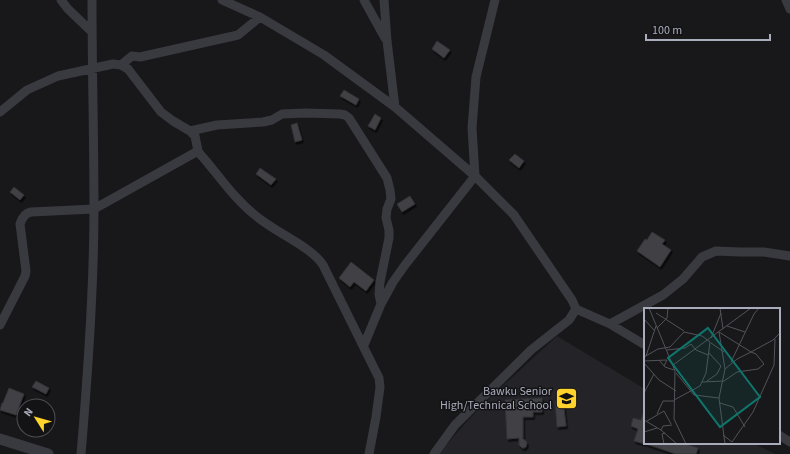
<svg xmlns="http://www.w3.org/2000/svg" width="790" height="454" viewBox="0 0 790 454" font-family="'Source Sans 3',sans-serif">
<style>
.built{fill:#242428}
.building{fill:#3f4045;stroke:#323237;filter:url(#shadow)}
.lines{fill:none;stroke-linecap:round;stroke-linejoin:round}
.minor{stroke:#393940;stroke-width:9}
.tertiary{stroke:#393940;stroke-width:11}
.labels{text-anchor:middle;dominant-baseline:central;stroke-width:3;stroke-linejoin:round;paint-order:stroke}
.poi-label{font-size:12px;fill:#a9acbb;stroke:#131315;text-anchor:end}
.inset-road{fill:none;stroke:#52535a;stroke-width:1}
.view{fill:#0f766e;fill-opacity:0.15;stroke:#0f766e;stroke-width:2}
.inset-edge{fill:none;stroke:#a9acbb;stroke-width:2}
</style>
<defs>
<filter id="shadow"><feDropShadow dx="1.5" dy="2.5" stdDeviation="0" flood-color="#0009"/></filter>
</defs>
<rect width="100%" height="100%" fill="#18181a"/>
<path class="built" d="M557 336 645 389V443H752L775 454H438L481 406Z"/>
<path class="building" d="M437 41 450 50 444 58 432 49Z
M344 90 359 99 356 105 340 96Z
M375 114 381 118 375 130 368 126Z
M297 123 302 140 295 142 291 125Z
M515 154 524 161 519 168 509 160Z
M260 168 276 179 271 185 256 174Z
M14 187 24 195 20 200 10 192Z
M410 196 415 204 402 212 397 204Z
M652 232 665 240 662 244 671 250 660 267 637 251 645 239 647 240Z
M351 262 374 280 366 291 354 282 350 287 339 278Z
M36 381 49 388 46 394 32 387Z
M9 388 24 394 16 415 0 410 2 403H3Z
M542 398V412H533V417H523V438H522L526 441 527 443 526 447 524 448H522L519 445V438L507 439 505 400Z
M563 400 566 426 557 427 555 401Z
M644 411H645V444L634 441 638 429 631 426 633 418 641 420Z
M646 443H682L698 448 696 454H676L646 444Z"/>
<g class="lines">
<path class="minor" d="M61 0 68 9 92 32
M222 0 260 17 324 55 395 107 475 176 514 215 572 300 576 309 610 324 645 345
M364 0 385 38
M384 0 387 41 395 107
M786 0 790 9
M121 65 132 56 140 57 238 35 260 17
M0 112 27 90 38 85 58 76 113 64 121 65 128 69 161 112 173 121 190 131 195 136 198 151 200 154C218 174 234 199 256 216 271 228 289 237 305 248 312 253 318 257 323 265L379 378 380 387 376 417 369 454
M190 131 217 125 263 122 272 120 282 114 306 113 340 114 345 115 349 118 387 178 390 190 391 199 387 209 386 218 389 230V238L380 282 379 294 381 304
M610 324 663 295 683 279 702 257 716 251 740 252H764L790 256
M0 325 21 284 25 276 26 271 20 224C22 218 25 213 31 212L94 209 198 151
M364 345 381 304 393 282 405 265 475 176 472 128 476 77 495 0
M779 435 790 442
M81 454C88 372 94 291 94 209 94 139 92 70 92 0
M434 454 455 425 531 350 569 320 576 309"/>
<path class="tertiary" d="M0 439 48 454"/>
</g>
<defs>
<symbol id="school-square" viewBox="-11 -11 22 22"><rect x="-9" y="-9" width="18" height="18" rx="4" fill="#ffd32b" stroke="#131315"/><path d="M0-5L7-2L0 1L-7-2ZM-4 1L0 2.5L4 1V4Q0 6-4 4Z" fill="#111"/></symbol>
</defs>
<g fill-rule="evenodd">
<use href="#school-square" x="554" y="386" width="25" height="25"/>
</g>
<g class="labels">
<g class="poi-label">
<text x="552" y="391">Bawku Senior<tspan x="552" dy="14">High/Technical School</tspan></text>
</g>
</g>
<g transform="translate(644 308)">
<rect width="136" height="136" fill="#18181a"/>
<path class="inset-road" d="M5 0 31 63 30 111 42 136M76 0 79 21M12 5 40 23M0 11 10 22M83 18 101 24M13 20 23 10 24 0M75 24 81 61 75 90 81 136M75 24 107 44 129 32 136 25M67 30 77 5M67 35 80 44M23 42 41 40 47 36 52 42 64 47M2 48 12 18M0 49 14 41 26 39 40 24 58 28 66 34 62 65 56 78 30 92M15 52 21 59 30 62M0 53 23 52 20 58M87 54 110 6 115 0M0 55 15 72 32 83M29 57 107 0M32 65 50 87 75 90M63 73 73 66 77 58 65 45M58 74 80 73 93 64 114 61 120 56 112 46 107 44 93 51 81 61M0 85 10 66M76 95 89 99 101 119M13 106 19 93H30M0 112 17 122 33 136M3 113 20 103 27 116M17 122 19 118 28 117M0 124 13 120M79 127 88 134 109 104 130 57 131 31M20 136 18 126 21 125"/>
<path class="view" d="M64 20 116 89 76 119 24 50Z"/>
<rect width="136" height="136" class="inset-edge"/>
</g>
<g transform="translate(36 418) rotate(307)"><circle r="19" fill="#131315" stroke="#4f5057"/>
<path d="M0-3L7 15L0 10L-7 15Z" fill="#ffd32b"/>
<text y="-6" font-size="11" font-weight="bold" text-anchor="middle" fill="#a9acbb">N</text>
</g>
<path d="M646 34v6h124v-6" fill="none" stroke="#a9acbb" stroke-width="2"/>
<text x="652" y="34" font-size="12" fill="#a9acbb" stroke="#131315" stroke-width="3" paint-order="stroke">100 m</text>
</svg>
